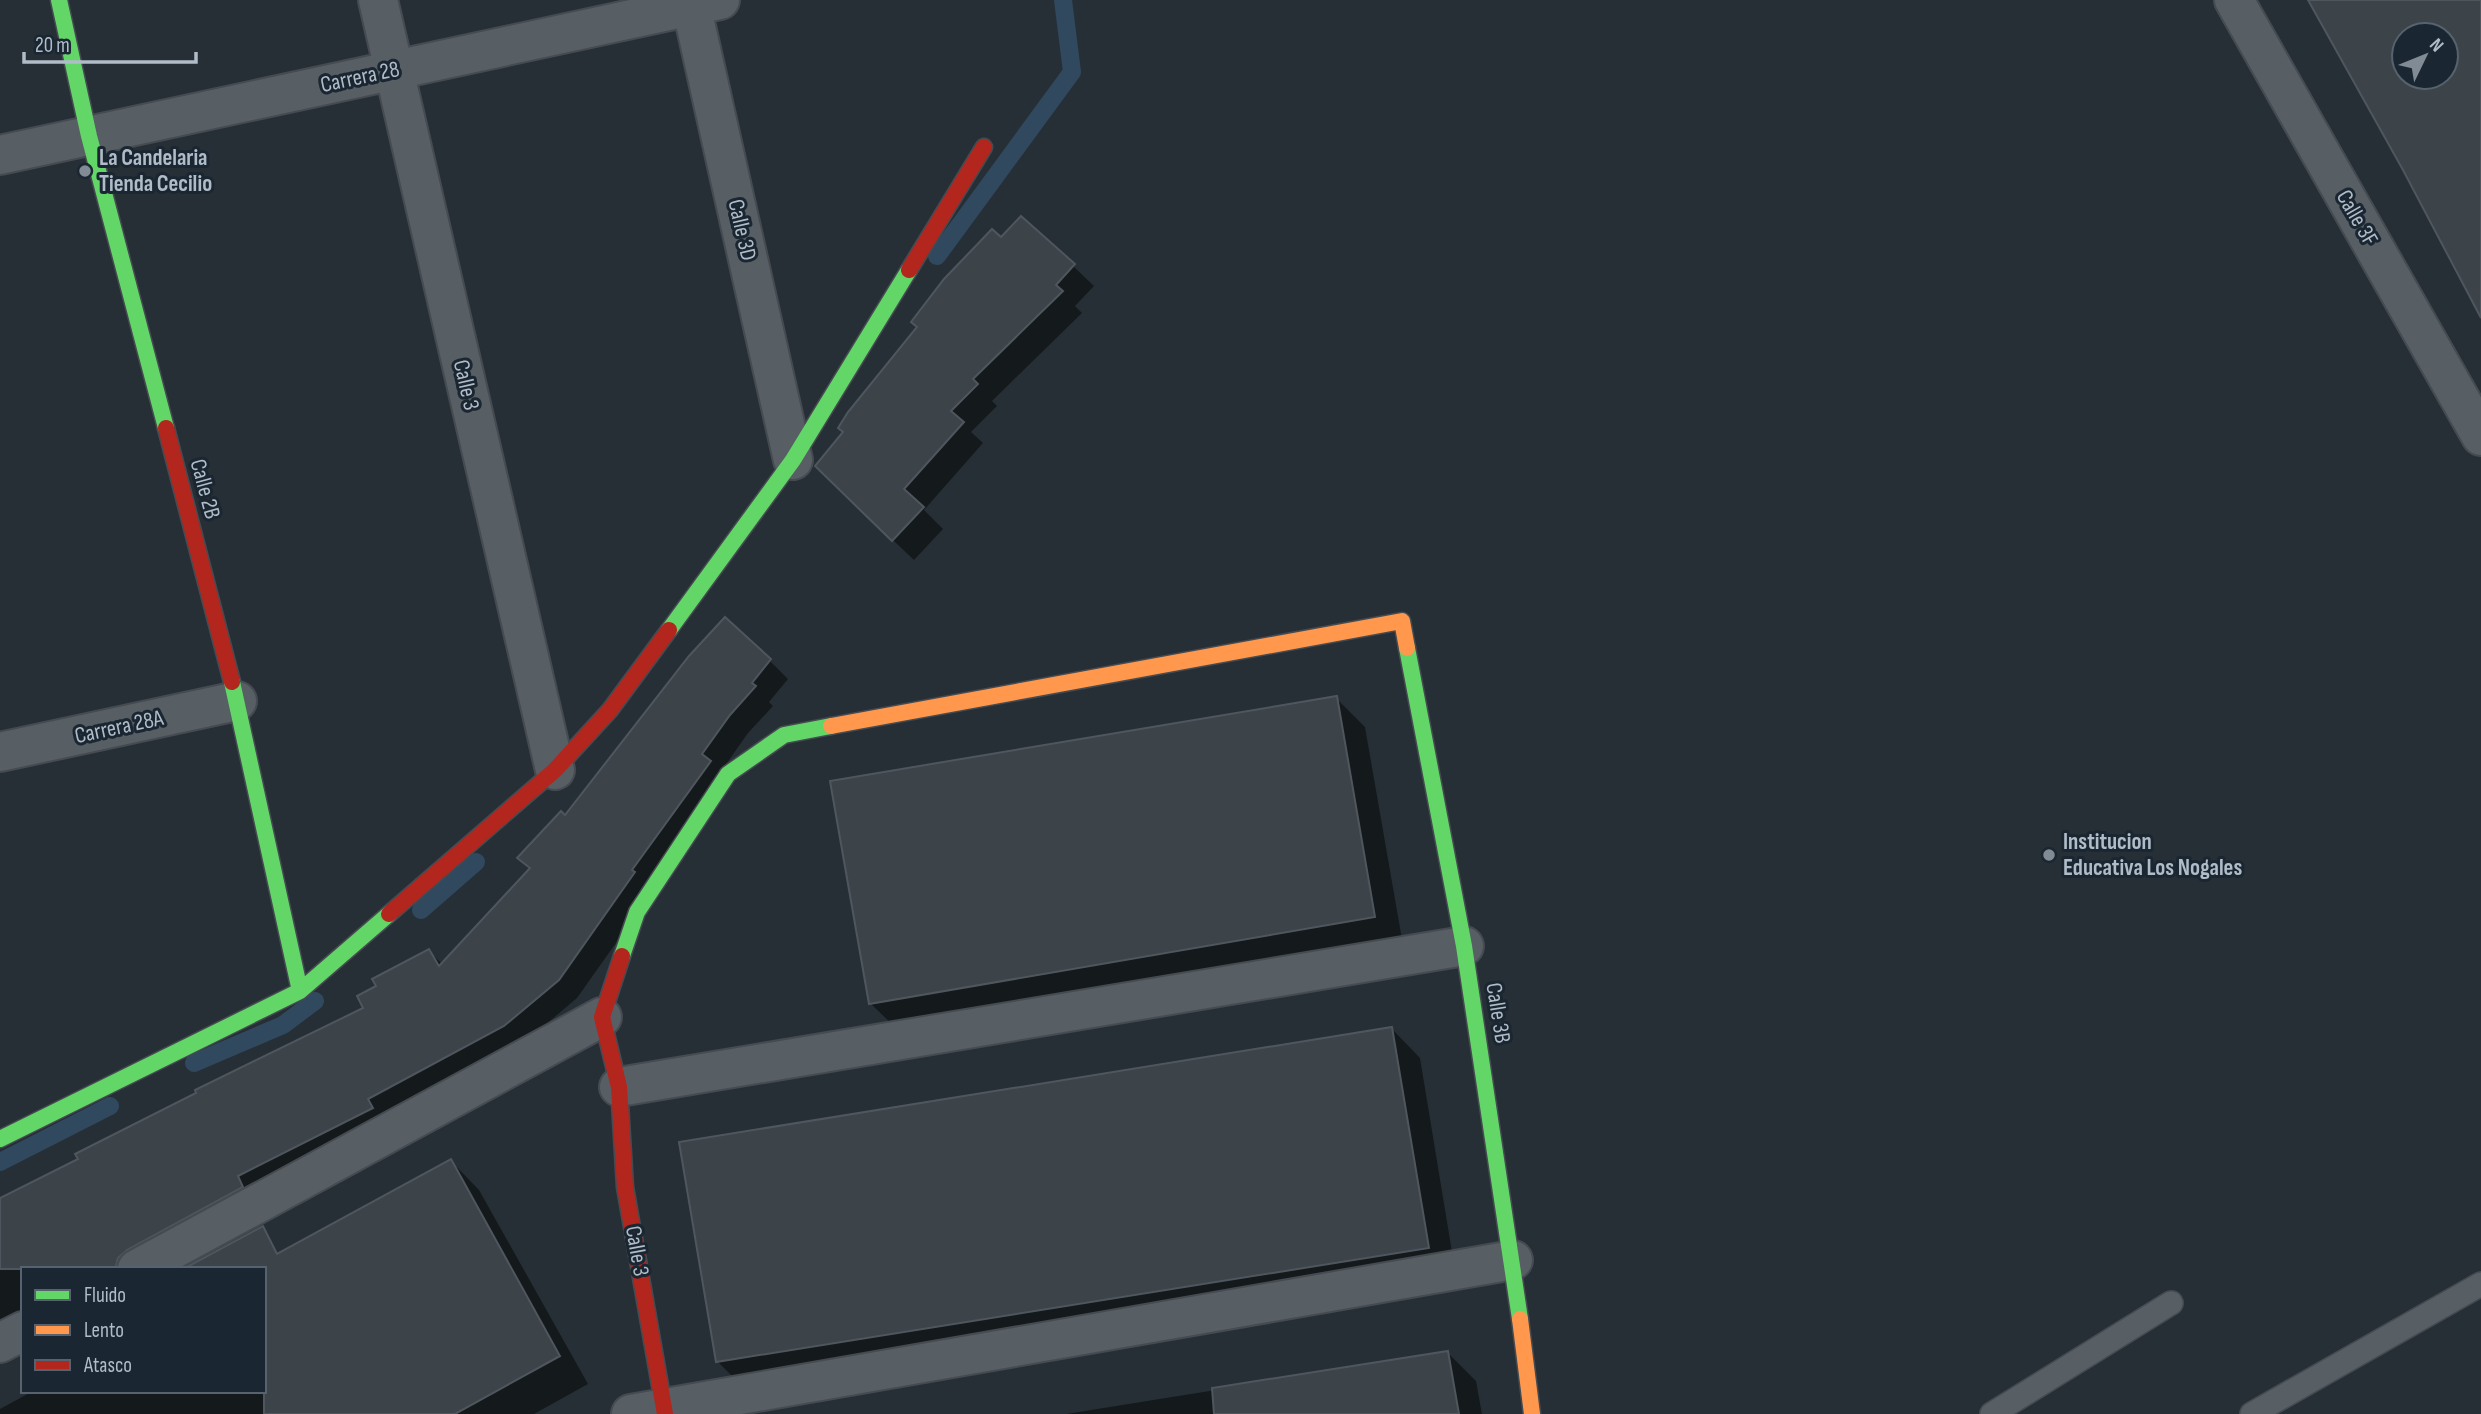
<svg xmlns="http://www.w3.org/2000/svg" width="2481" height="1414" viewBox="0 0 2481 1414" font-family="'Sofia Sans Condensed',sans-serif">
<style>
.shadow{fill:#0007}
.lines{fill:none;stroke-linecap:round;stroke-linejoin:round}
.stream{stroke:#30495f;stroke-width:18}
.building{fill:#3c4349;stroke:#4f565e;stroke-width:2;fill-rule:evenodd}
.lane-casing{stroke:#454b51;stroke-width:26}
.street-casing{stroke:#454b51;stroke-width:42}
.fast-casing{stroke:#454b51;stroke-width:19}
.slow-casing{stroke:#454b51;stroke-width:19}
.jam-casing{stroke:#454b51;stroke-width:19}
.lane{stroke:#575e64;stroke-width:23}
.street{stroke:#575e64;stroke-width:38}
.fast{stroke:#63d668;stroke-width:16}
.slow{stroke:#ff974d;stroke-width:16}
.jam{stroke:#b3261e;stroke-width:16}
.poi-dot{fill:#808b95;stroke:#1a2631;stroke-width:2.5}
.labels{text-anchor:middle;dominant-baseline:central;stroke-width:6;stroke-linejoin:round;paint-order:stroke}
.street-label{font-size:23px;fill:#b0bcc8;stroke:#1a2631}
.poi-label{font-size:23px;font-weight:bold;fill:#b0bcc8;stroke:#1a2631;text-anchor:start}
</style>
<rect width="100%" height="100%" fill="#272f36"/>
<path class="shadow" d="M1001 239 1073 266 1094 286 1075 306 1082 313 992 401 997 406 971 432 983 443 924 510 943 529 914 560 837 487Z
M770 661 788 679 769 702 773 706 748 733 720 773 652 892 577 998 518 1048 127 1269H23V1320L0 1331V1200L366 1009 378 987 429 951 443 965 531 870 520 858 565 817Z
M1336 698 1365 727 1403 945 899 1031 870 1003Z
M1392 1029 1420 1058 1456 1276 746 1390 717 1361Z
M451 1161 479 1190 588 1384 534 1414H0V1409L33 1391H264Z
M1448 1353 1476 1381 1482 1414H1066Z"/>
<g class="lines">
<path class="stream" d="M937 256 1072 72 1063 0
M421 910 476 862
M194 1063 283 1025 315 1001
M0 1162 110 1106"/>
</g>
<path class="building" d="M2308 0H2481V318L2403 170ZM2404 35H2446V77H2404Z
M1021 216 1075 264 1056 285 1063 291 973 379 978 384 951 411 964 422 904 489 924 507 892 541 815 466 843 432 838 428 848 412 917 327 911 322 944 279 992 229 1001 237Z
M725 617 771 659 752 683 756 686 730 715 702 754 711 761 632 870 635 872 559 980 504 1026 368 1099 373 1108 238 1176 243 1187 127 1250 118 1258 115 1269H0V1198L78 1159 75 1154 196 1093 195 1090 363 1008 357 996 376 986 372 979 429 949 439 966 530 868 517 858 561 811 565 815 689 656Z
M1337 696 1375 917 869 1004 830 781Z
M1392 1027 1429 1248 716 1362 679 1142Z
M451 1159 560 1356 455 1414H264V1269H183L263 1226 277 1254Z
M1448 1351 1459 1414H1214L1212 1388Z"/>
<g class="lines">
<defs>
<path id="lane" d="M1992 1414 2171 1303
M2252 1414 2481 1284"/>
<path id="street" d="M378 0 555 770
M690 0 793 460
M2234 0 2481 436
M0 155 720 0
M0 752 237 701
M619 1087 1464 946
M137 1269 602 1017
M0 1343 23 1331
M631 1414 1513 1260"/>
<path id="fast" d="M59 0 89 136 166 428
M669 630 793 460 909 270
M1407 648 1464 946 1520 1319
M232 682 300 991
M622 956 637 912 728 774 784 735 831 726
M0 1139 300 991 389 914"/>
<path id="slow" d="M831 726 1402 621 1407 648
M1520 1319 1532 1414"/>
<path id="jam" d="M909 270 984 147
M166 428 232 682
M389 914 555 770 610 710 669 630
M622 956 602 1017 619 1087 625 1187 665 1414"/>
</defs>
<use href="#lane" class="lane-casing"/>
<use href="#street" class="street-casing"/>
<use href="#fast" class="fast-casing"/>
<use href="#slow" class="slow-casing"/>
<use href="#jam" class="jam-casing"/>
<use href="#lane" class="lane"/>
<use href="#street" class="street"/>
<use href="#fast" class="fast"/>
<use href="#slow" class="slow"/>
<use href="#jam" class="jam"/>
</g>
<g class="poi-dot">
<circle cx="85" cy="171" r="7"/>
<circle cx="2049" cy="855" r="7"/>
</g>
<g class="labels">
<g class="street-label">
<text transform="translate(360 77) rotate(-12)">Carrera 28</text>
<text transform="translate(2357 218) rotate(60)">Calle 3F</text>
<text transform="translate(742 230) rotate(77)">Calle 3D</text>
<text transform="translate(466 385) rotate(77)">Calle 3</text>
<text transform="translate(205 489) rotate(75)">Calle 2B</text>
<text transform="translate(119 727) rotate(-12)">Carrera 28A</text>
<text transform="translate(1498 1013) rotate(81)">Calle 3B</text>
<text transform="translate(637 1251) rotate(80)">Calle 3</text>
</g>
<g class="poi-label">
<text x="99" y="158">La Candelaria<tspan x="99" dy="26">Tienda Cecilio</tspan></text>
<text x="2063" y="842">Institucion<tspan x="2063" dy="26">Educativa Los Nogales</tspan></text>
</g>
</g>
<rect x="21" y="1267" width="245" height="126" fill="#1a2631" stroke="#56626d" stroke-width="2"/>
<rect x="35" y="1290" width="35" height="10" fill="#63d668" stroke="#56626d" stroke-width="2"/>
<text x="84" y="1302" font-size="21" fill="#b0bcc8">Fluido</text>
<rect x="35" y="1325" width="35" height="10" fill="#ff974d" stroke="#56626d" stroke-width="2"/>
<text x="84" y="1337" font-size="21" fill="#b0bcc8">Lento</text>
<rect x="35" y="1360" width="35" height="10" fill="#b3261e" stroke="#56626d" stroke-width="2"/>
<text x="84" y="1372" font-size="21" fill="#b0bcc8">Atasco</text>
<g transform="translate(2425 56) rotate(47)"><circle r="33" fill="#1a2631" stroke="#56626d" stroke-width="2"/>
<path d="M0-5L12 26L0 18L-12 26Z" fill="#808b95"/>
<text y="-10" font-size="19" font-weight="bold" text-anchor="middle" fill="#b0bcc8">N</text>
</g>
<path d="M24 52v10h172v-10" fill="none" stroke="#b0bcc8" stroke-width="3.5"/>
<text x="35" y="52" font-size="21" fill="#b0bcc8" stroke="#1a2631" stroke-width="5" paint-order="stroke">20 m</text>
</svg>
